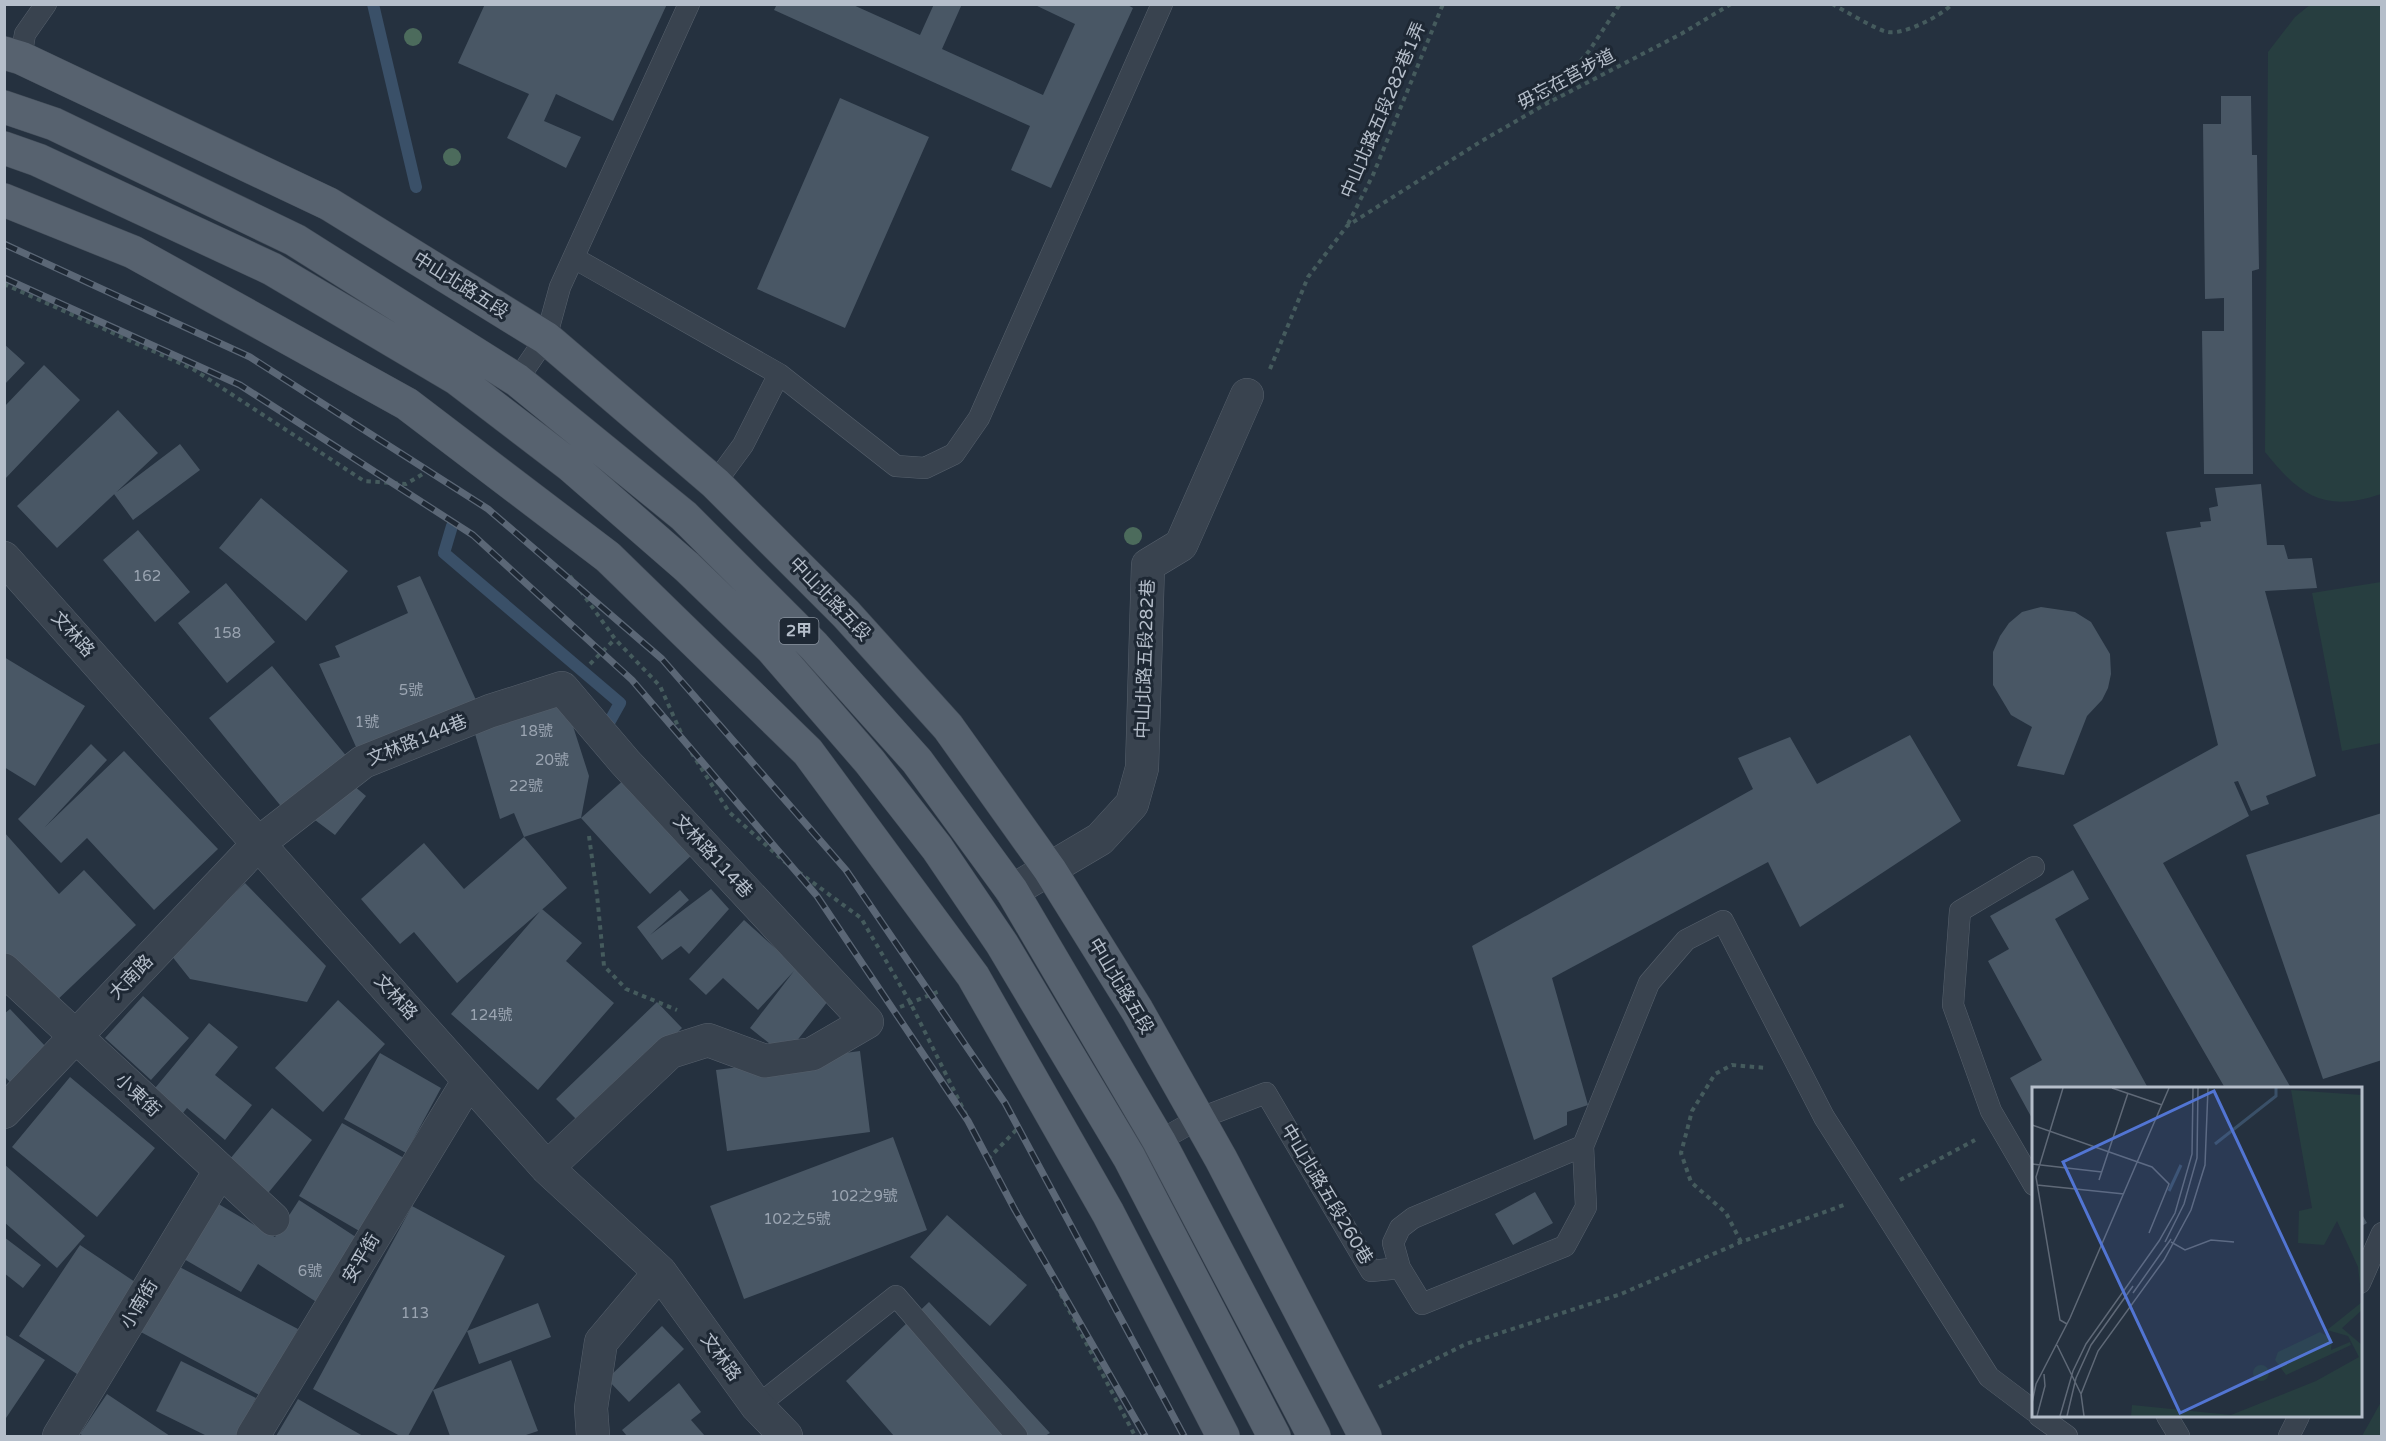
<svg xmlns="http://www.w3.org/2000/svg" width="2386" height="1441" viewBox="0 0 2386 1441" font-family="'Varela Round','Noto Sans TC',sans-serif">
<style>
.green{fill:#273e40}
.lines{fill:none;stroke-linecap:round;stroke-linejoin:round}
.stream{stroke:#3a5068;stroke-width:12}
.building{fill:#495765}
.lane-casing{stroke:#57616d;stroke-width:22}
.street-casing{stroke:#57616d;stroke-width:34}
.primary-casing{stroke:#424c58;stroke-width:34}
.path{stroke:#455b5d;stroke-width:4;stroke-dasharray:4.5 4.5;stroke-linecap:butt}
.lane{stroke:#39434f;stroke-width:21}
.street{stroke:#39434f;stroke-width:33}
.primary{stroke:#57626f;stroke-width:33}
.rail-casing{stroke:#5b6776;stroke-width:7}
.rail{stroke:#1e2834;stroke-width:4.5;stroke-dasharray:14;stroke-linecap:butt}
.tree{fill:#4c6b5c}
.labels{text-anchor:middle;dominant-baseline:central;stroke-width:6;stroke-linejoin:round;paint-order:stroke}
.number-label{font-size:15px;fill:#9aa4b1}
.shield{fill:#1e2834;stroke:#88919d;stroke-width:1.5}
.shield-label{font-size:16px;font-weight:bold;fill:#b5beca}
.street-label{font-size:18px;fill:#b5beca;stroke:#1e2834}
.inset-river{fill:none;stroke:#3a5068;stroke-width:3}
.inset-road{fill:none;stroke:#5f6977;stroke-width:1.5}
.view{fill:#5275d3;fill-opacity:0.15;stroke:#5275d3;stroke-width:3}
.inset-edge{fill:none;stroke:#b5beca;stroke-width:3}
</style>
<rect width="100%" height="100%" fill="#25313f"/>
<path class="green" d="M2311 4 2381 5V494C2325 513 2300 496 2265 452L2268 52 2295 17Z
M2381 582V743L2342 751 2312 593Z
M2381 1402V1436H2362Z"/>
<g class="lines">
<path class="stream" d="M373 4 416 187
M452 526 444 553 620 703 606 728"/>
</g>
<path class="building" d="M485 4H667L613 121 556 94 544 121 581 137 566 168 507 138 529 94 458 63Z
M777 4H851L920 35 934 4H962L942 49 1043 95 1075 24 1033 4H1126L1133 8 1051 188 1011 170 1030 126 774 10Z
M2221 96H2251L2252 155H2257L2259 269 2252 271 2253 474H2204L2202 331H2224V298L2205 299 2203 124H2221Z
M840 98 929 137 845 328 757 289Z
M4 344 25 363 4 385Z
M44 365 80 400 4 480V407Z
M118 410 158 453 57 548 17 506Z
M180 444 200 470 133 520 114 494Z
M2261 484 2267 545H2284L2288 559 2312 558 2317 588 2265 591 2316 776 2266 796 2269 804 2251 811 2238 781 2234 782 2249 816 2163 863 2291 1088H2225L2073 825 2218 745 2166 532 2201 527 2200 522 2211 521 2209 508 2218 506 2215 488Z
M261 498 348 571 306 621 219 548Z
M138 530 190 592 155 622 103 560Z
M420 576 476 700 377 741 356 747 319 664 340 657 335 646 408 613 397 586Z
M226 583 275 642 227 683 178 623Z
M2041 607 2075 612 2091 622 2110 654 2111 674 2108 688 2102 700 2087 716 2064 775 2017 766 2032 727 2011 715 1993 685V652L2000 636 2009 623 2022 612Z
M4 657 85 706 35 786 4 767Z
M272 666 348 758 284 810 209 718Z
M563 695 589 776 581 818 626 778 694 853 650 894 581 818 524 837 514 813 500 819 473 727Z
M1910 735 1961 821 1800 927 1768 862 1552 978 1588 1105 1567 1112V1125L1534 1140 1472 946 1753 789 1738 758 1790 737 1817 784Z
M91 744 107 760 45 827 124 751 218 849 154 910 87 838 61 863 18 819Z
M347 780 366 796 335 835 315 820Z
M2382 813V1060L2323 1079 2246 855Z
M4 832 59 894 84 870 136 925 53 1004 4 953Z
M524 837 567 888 457 983 414 932 400 944 361 899 424 843 464 889Z
M2073 870 2089 899 2055 919 2148 1088H2034V1122L2010 1078 2042 1060 1988 961 2009 949 1990 916Z
M245 883 326 966 307 1002 190 979 171 955Z
M711 889 729 909 689 954 681 946 662 960 637 927 680 890 689 900 650 935Z
M542 909 582 943 566 961 614 1003 538 1090 451 1014Z
M744 920 797 968 832 996 785 1056 750 1028 794 971 758 1010 723 978 706 995 689 979Z
M143 996 189 1038 151 1080 105 1038Z
M338 1000 385 1044 323 1112 275 1068Z
M657 1002 682 1028 582 1125 556 1099Z
M10 1009 47 1048 11 1083 4 1076V1014Z
M209 1023 238 1047 215 1075 252 1105 225 1140 187 1108 175 1123 146 1099Z
M860 1051 870 1132 727 1151 716 1070Z
M380 1053 441 1088 406 1153 344 1119Z
M70 1077 155 1148 97 1217 12 1147Z
M272 1108 312 1140 259 1204 220 1171Z
M342 1123 404 1158 361 1232 299 1196Z
M893 1137 927 1230 744 1299 710 1206Z
M4 1164 85 1236 57 1268 4 1222Z
M1535 1192 1553 1223 1513 1245 1495 1214Z
M210 1199 275 1237 299 1200 362 1241 321 1305 258 1264 241 1292 177 1255Z
M412 1206 505 1256 467 1331 538 1303 551 1337 479 1364 467 1331 433 1390 511 1360 538 1431 523 1436H450L433 1390 408 1436H400L313 1389Z
M2360 1211 2367 1223 2360 1227Z
M947 1215 1027 1285 990 1326 910 1257Z
M4 1237 41 1265 23 1288 4 1273Z
M80 1245 141 1286 80 1376 19 1336Z
M172 1263 298 1329 263 1397 137 1330Z
M929 1302 1050 1433 1045 1436H894L846 1381Z
M662 1326 684 1349 629 1402 607 1379Z
M4 1334 45 1360 4 1421Z
M181 1361 256 1398 236 1436H207L156 1411Z
M679 1383 701 1412 691 1420 705 1436H627L622 1430Z
M107 1394 170 1436H84L80 1434Z
M298 1399 363 1436H276Z"/>
<g class="lines">
<defs>
<path id="lane" d="M21 58 25 34 46 4
M574 258 779 374 896 466 925 468 954 454 979 418 1162 4
M517 380 546 338 560 287 689 4
M715 483 743 445 779 374
M1159 1141 1198 1119 1266 1093 1371 1271 1400 1268 1422 1304 1565 1246 1586 1207 1583 1146 1649 983 1686 940 1723 921 1824 1117 1873 1194 1989 1377 2034 1411
M2034 1185 1991 1111 1953 1005 1960 911 2034 867
M1400 1268 1393 1243 1400 1228 1413 1218 1583 1146
M2360 1283 2382 1233
M757 1406 896 1296 1017 1436
M2039 1416 2067 1436
M2167 1416 2179 1436
M2289 1436 2299 1416"/>
<path id="street" d="M4 558 547 1168 660 1272 757 1406 786 1436
M1012 891 1100 839 1132 804 1142 768 1148 565 1181 545 1247 395
M4 970 273 1219
M4 1112 259 843 363 762 490 711 562 688 625 762 867 1022 812 1054 765 1061 708 1040 670 1052 547 1168
M59 1436 220 1171
M253 1436 469 1080
M593 1436 591 1408 601 1342 660 1272"/>
<path id="primary" d="M4 53 21 58 329 204 546 338 715 483 846 614 948 727 1050 870 1137 1010 1221 1159 1365 1436
M4 107 54 124 295 240 517 380 684 516 814 646 917 761 1012 891 1159 1141 1314 1436
M4 148 38 160 272 269 456 378 571 466 687 567 772 649 870 762 937 848 1002 944 1129 1157 1274 1436
M4 200 133 252 407 404 608 557 808 752 973 976 1108 1213 1223 1436"/>
</defs>
<use href="#lane" class="lane-casing"/>
<use href="#street" class="street-casing"/>
<use href="#primary" class="primary-casing"/>
<path class="path" d="M1832 4C1844 10 1878 31 1888 32 1904 35 1941 16 1952 4
M1546 102 1589 51 1620 4
M1348 224 1373 175 1443 4
M4 284 193 369 364 481 406 484 431 469
M1270 369 1308 277 1347 226 1480 142 1544 105 1681 34 1731 4
M570 576 615 639 660 686 686 744 729 812 785 862 861 918 910 1002 988 1159 1006 1190 1135 1436
M590 664 615 639
M589 836 597 895 604 966 626 989 677 1010
M900 1007 940 991
M988 1159 1019 1127
M1900 1180 1975 1140
M1741 1242 1726 1213 1691 1182 1681 1153 1692 1111 1715 1074 1732 1065 1766 1068
M1379 1387 1466 1344 1621 1294 1741 1242 1844 1205"/>
<use href="#lane" class="lane"/>
<use href="#street" class="street"/>
<use href="#primary" class="primary"/>
<defs>
<path id="rail" d="M4 244 250 357 488 509 662 659 846 870 1005 1103 1184 1436
M4 278 240 385 473 535 632 680 817 896 968 1121 1015 1210 1145 1436"/>
</defs>
<use href="#rail" class="rail-casing"/>
<use href="#rail" class="rail"/>
</g>
<g class="tree">
<circle cx="413" cy="37" r="9"/>
<circle cx="452" cy="157" r="9"/>
<circle cx="1133" cy="536" r="9"/>
</g>
<g class="labels">
<g class="number-label">
<text x="147" y="576">162</text>
<text x="227" y="633">158</text>
<text x="411" y="690">5號</text>
<text x="367" y="722">1號</text>
<text x="536" y="731">18號</text>
<text x="552" y="760">20號</text>
<text x="526" y="786">22號</text>
<text x="491" y="1015">124號</text>
<text x="864" y="1196">102之9號</text>
<text x="797" y="1219">102之5號</text>
<text x="310" y="1271">6號</text>
<text x="415" y="1313">113</text>
</g>
<rect class="shield" x="779.5" y="618" width="39" height="26" rx="4.5"/>
<g class="shield-label">
<text x="799" y="631">2甲</text>
</g>
<g class="street-label">
<text transform="translate(1566 79) rotate(-28)">毋忘在莒步道</text>
<text transform="translate(1383 110) rotate(-67)">中山北路五段282巷1弄</text>
<text transform="translate(461 285) rotate(32)">中山北路五段</text>
<text transform="translate(830 599) rotate(46)">中山北路五段</text>
<text transform="translate(73 634) rotate(48)">文林路</text>
<text transform="translate(1145 659) rotate(-88)">中山北路五段282巷</text>
<text transform="translate(417 740) rotate(-22)">文林路144巷</text>
<text transform="translate(713 856) rotate(47)">文林路114巷</text>
<text transform="translate(131 977) rotate(-46)">大南路</text>
<text transform="translate(1121 986) rotate(59)">中山北路五段</text>
<text transform="translate(396 997) rotate(48)">文林路</text>
<text transform="translate(138 1095) rotate(43)">小東街</text>
<text transform="translate(1327 1194) rotate(59)">中山北路五段260巷</text>
<text transform="translate(361 1258) rotate(-59)">安平街</text>
<text transform="translate(139 1304) rotate(-59)">小南街</text>
<text transform="translate(721 1357) rotate(54)">文林路</text>
</g>
</g>
<g transform="translate(2032 1087)">
<rect width="330" height="330" fill="#25313f"/>
<path d="M259 3 330 8V223L310 241 330 258V329H99L100 318 199 328 284 294 327 270 316 249 295 243 330 215 326 180 305 134 292 158 266 156 267 124 280 121ZM288 245 300 252 299 263 318 255 319 258 254 288 243 273 246 265ZM221 286a8 8 0 1 1 16 0a8 8 0 1 1-16 0Z" fill="#273e40"/>
<path class="inset-river" d="M183 57 244 9V1M137 104 149 78"/>
<path class="inset-road" d="M31 1 4 90 28 233 35 237M80 1 130 18M0 38 120 80 137 97 117 146M0 77 70 85M67 93 96 6M5 98 92 107M133 155 152 117 165 71 166 1M139 155 153 163 179 153 202 155M101 206 139 152M25 258 49 307M0 316 4 297 38 231 137 1M5 329 13 299 12 287M28 329 41 284 54 257 127 154 143 126 160 67 161 1M35 329 44 291 59 258 101 199M52 329 49 307 66 264 132 173 159 123 173 78 176 1"/>
<path class="view" d="M182 4 299 255 148 326 31 75Z"/>
<rect width="330" height="330" class="inset-edge"/>
</g>
<rect width="2386" height="1441" fill="none" stroke="#b5beca" stroke-width="12"/>
</svg>
